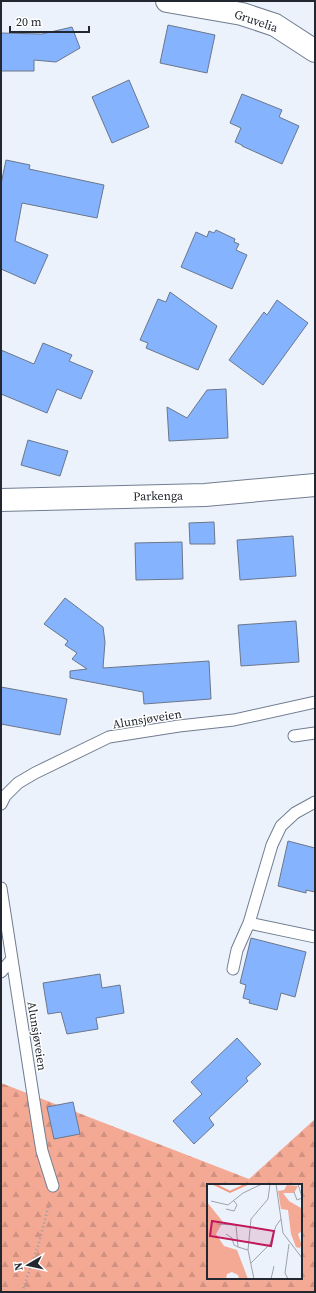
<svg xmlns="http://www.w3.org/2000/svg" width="316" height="1293" viewBox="0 0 316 1293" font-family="'Source Serif 4',serif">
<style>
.forest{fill:url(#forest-firs);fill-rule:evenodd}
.building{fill:#86b3fd;stroke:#6a778c}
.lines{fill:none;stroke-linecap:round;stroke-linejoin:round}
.lane-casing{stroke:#707d91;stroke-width:13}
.street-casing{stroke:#707d91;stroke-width:24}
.path{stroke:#979da5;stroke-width:2.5;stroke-dasharray:1 3;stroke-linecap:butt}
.lane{stroke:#fff;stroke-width:11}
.street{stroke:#fff;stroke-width:22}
.labels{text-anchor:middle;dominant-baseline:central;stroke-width:3;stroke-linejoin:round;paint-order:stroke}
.street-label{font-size:12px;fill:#232830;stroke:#fff}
.inset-river{fill:none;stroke:#f59980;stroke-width:2}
.inset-road{fill:none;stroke:#9ca1aa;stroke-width:1}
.view{fill:#c2185b;fill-opacity:0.15;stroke:#c2185b;stroke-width:2}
.inset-edge{fill:none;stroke:#232830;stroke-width:2}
</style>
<defs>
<pattern id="forest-firs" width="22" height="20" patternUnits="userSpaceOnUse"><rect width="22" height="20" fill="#f4a995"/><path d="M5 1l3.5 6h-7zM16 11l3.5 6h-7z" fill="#d19181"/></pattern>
</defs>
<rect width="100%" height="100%" fill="#ecf2fb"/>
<path class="forest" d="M1 1083 249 1179 315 1119V1292H1ZM208 1185H301V1278H208Z"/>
<path class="building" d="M168 25 215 35 207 73 160 63Z
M72 27 80 48 56 62 34 60V71H1V33L42 34Z
M129 80 149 127 112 143 92 97Z
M242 94 282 110 279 117 299 126 282 164 242 146V145L235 142 241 128 230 123Z
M6 160 30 165 29 169 104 185 97 218 22 203 15 241 48 255 35 284 1 269V184Z
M216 230 235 239 234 242 239 244 236 250 247 255 232 289 181 267 196 232 207 237 209 231 214 233Z
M170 292 217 326 198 370 146 348 148 343 140 340 158 299 166 302Z
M277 300 308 323 263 385 229 360 264 312 267 315Z
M43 343 72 355 69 361 93 371 81 399 57 389 47 413 1 394V350L34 364Z
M226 389 228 438 169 441 167 407 187 418 207 390Z
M28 440 68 451 60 476 21 465Z
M214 522 215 544H190L189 523Z
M293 536 296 576 240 580 237 540Z
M182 542 183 579 136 580 135 543Z
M65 598 103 627 105 642 103 668 209 661 211 699 144 704 143 692 70 678V671L87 669 72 659 77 653 65 645 68 641 44 624Z
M296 621 299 662 241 666 238 625Z
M1 687 67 699 60 735 1 724Z
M288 841 315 848V892L306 890V893L278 886Z
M251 938 306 952 295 997 281 993 277 1010 249 1003 250 1000 243 998 246 985 240 983Z
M100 974 102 988 120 985 124 1013 96 1018 98 1029 67 1034 61 1012 48 1014 43 983Z
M237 1038 261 1064 246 1078 248 1081 209 1118 214 1125 194 1144 173 1121 202 1094 191 1082Z
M73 1102 80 1134 54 1139 47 1107Z"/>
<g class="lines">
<defs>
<path id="lane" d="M294 736 315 733
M1 804 5 796 18 783 35 773 109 737 179 726 234 720 315 702
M1 888 38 1127 42 1151 53 1186
M249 923 315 937
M233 969 237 950 249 923 272 845 281 826 295 813 315 802
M1 972 12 959"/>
<path id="street" d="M167 1 242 14 275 25 315 51
M1 500 205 495 315 485"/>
</defs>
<use href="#lane" class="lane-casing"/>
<use href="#street" class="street-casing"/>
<path class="path" d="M22 1292 39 1243 49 1204"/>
<use href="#lane" class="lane"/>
<use href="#street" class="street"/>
</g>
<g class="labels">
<g class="street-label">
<text transform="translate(256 21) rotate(19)">Gruvelia</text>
<text transform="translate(158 496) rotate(-1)">Parkenga</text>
<text transform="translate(147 719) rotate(-9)">Alunsjøveien</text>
<text transform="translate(37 1036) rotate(81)">Alunsjøveien</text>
</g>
</g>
<g transform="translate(207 1184)">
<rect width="95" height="95" fill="#ecf2fb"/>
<path d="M80 1 91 2 87 9H76L82 17 94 24 95 47 91 50 95 62 92 64 89 63 84 50 81 26 74 25 71 7 77 6ZM0 18 16 38 9 50 17 62 30 66 41 95H32L31 91 25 88 20 90 19 95H0Z" fill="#f4a995"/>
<path class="inset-river" d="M7 0 23 8 40 0"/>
<path class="inset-road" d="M69 0 76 49 95 74M91 0 95 13M87 8 90 16 95 14M4 17 21 21 36 9 55 0M19 25 27 27 30 21 27 17M10 40 29 41 31 63 41 66M19 50 25 54 27 61 31 63M44 79 63 60 69 42 74 35M47 95 41 66 44 35 61 15 63 0M64 95 67 82M81 95 78 89 82 60"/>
<path class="view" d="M5 37 67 47 64 62 3 52Z"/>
<rect width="95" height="95" class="inset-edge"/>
</g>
<rect width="316" height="1293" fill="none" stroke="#232830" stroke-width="4"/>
<g transform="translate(28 1265) rotate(261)" stroke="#ffffff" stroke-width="3" paint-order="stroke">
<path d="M0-3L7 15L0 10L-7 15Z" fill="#232830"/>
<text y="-6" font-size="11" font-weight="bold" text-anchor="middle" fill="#232830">N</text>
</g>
<path d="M10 26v6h79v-6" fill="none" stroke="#232830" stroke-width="2"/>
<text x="16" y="26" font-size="12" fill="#232830" stroke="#ffffff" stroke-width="3" paint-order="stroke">20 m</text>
</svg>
